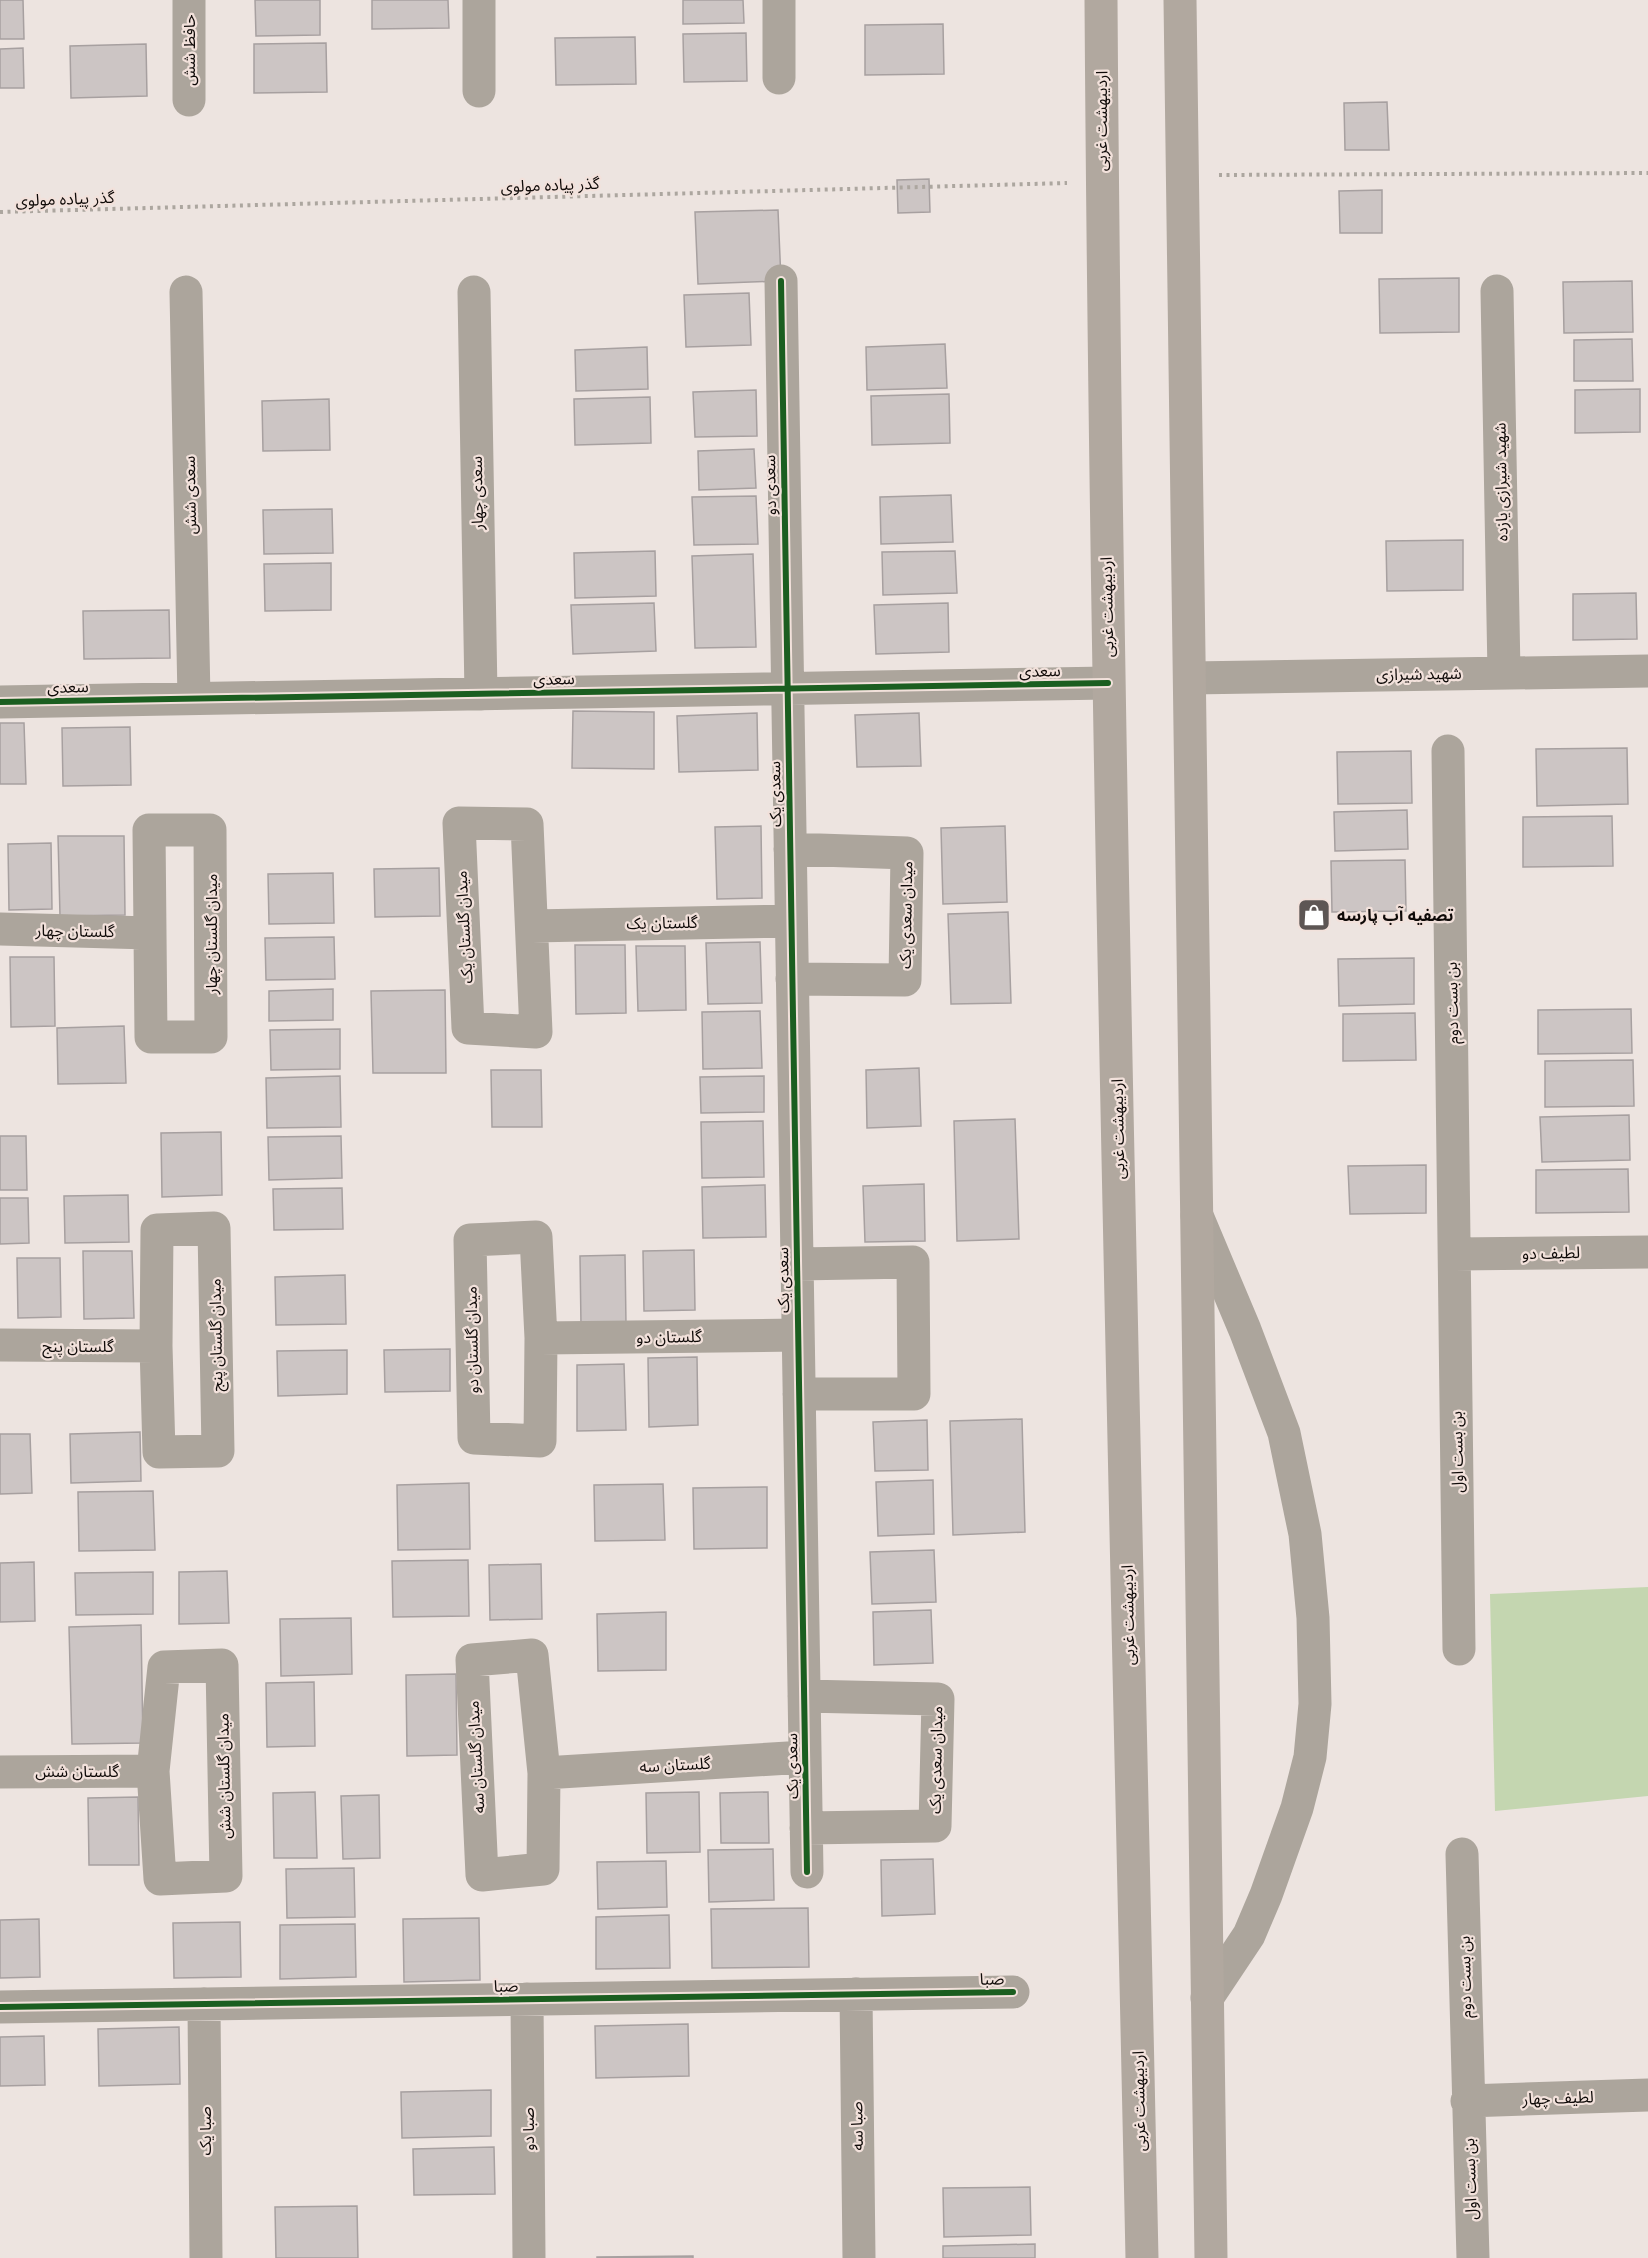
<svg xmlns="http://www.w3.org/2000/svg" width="1648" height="2258" viewBox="0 0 1648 2258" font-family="Montserrat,'Noto Sans Arabic',sans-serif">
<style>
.green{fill:#c4d6b0}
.building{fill:#ccc5c4;stroke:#a7a0a0;stroke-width:1.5}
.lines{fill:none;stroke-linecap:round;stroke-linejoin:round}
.path{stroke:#aca69f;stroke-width:4;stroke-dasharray:3 4.5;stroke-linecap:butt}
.minor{stroke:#aca59c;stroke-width:33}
.major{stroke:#b1a89f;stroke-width:33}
.cycleway-casing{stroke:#f2e1db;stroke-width:10}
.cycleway{stroke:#1b5e20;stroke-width:6}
.labels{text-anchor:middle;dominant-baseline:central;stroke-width:4.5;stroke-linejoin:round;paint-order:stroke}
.street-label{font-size:16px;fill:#0f0a08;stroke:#f2e1db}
.poi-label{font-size:16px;font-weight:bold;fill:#0f0a08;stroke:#f2e1db;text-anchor:start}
</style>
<rect width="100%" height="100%" fill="#ede4e0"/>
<path class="green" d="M1648 1587V1796L1495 1811 1490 1594Z"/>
<path class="building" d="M0 0H23L24 39H0Z
M255 0H320V35L256 36Z
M372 0H448L449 28 372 29Z
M683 0H743L744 23 683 24Z
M943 24 944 74 865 75V25Z
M746 33 747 81 684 82 683 34Z
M635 37 636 84 556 85 555 38Z
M326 43 327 92 254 93V44Z
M146 44 147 96 71 98 70 46Z
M23 48 24 88H0V49Z
M1387 102 1389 150H1345L1344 103Z
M929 179 930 212 898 213 897 180Z
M1382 190V233H1340L1339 191Z
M778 210 781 281 698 284 695 212Z
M1459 278V332L1380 333 1379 279Z
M1632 281 1633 332 1564 333 1563 282Z
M749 293 751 345 686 347 684 295Z
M1632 339 1633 381H1574V340Z
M945 344 947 388 867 390 866 347Z
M647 347 648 389 576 391 575 350Z
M1640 389V432L1575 433V390Z
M756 390 757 436 695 437 693 392Z
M949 394 950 443 872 445 871 396Z
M650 397 651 443 575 445 574 399Z
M329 399 330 450 263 451 262 401Z
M754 449 756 488 699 490 698 451Z
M951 495 953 542 881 544 880 497Z
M756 496 758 544 694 545 692 497Z
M332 509 333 553 264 554 263 510Z
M1463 540V590L1387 591 1386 541Z
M655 551 656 596 575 598 574 553Z
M955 551 957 593 883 595 882 552Z
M753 554 756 647 695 648 692 556Z
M331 563V610L265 611 264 564Z
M1636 593 1637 639 1573 640V594Z
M654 603 656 651 573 654 571 605Z
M948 603 949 652 876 654 874 605Z
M169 610 170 658 84 659 83 611Z
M573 711 654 712V769L572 768Z
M757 713 758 770 679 772 677 716Z
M919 713 921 766 857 767 855 715Z
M0 723H24L26 784H0Z
M130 727 131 785 63 786 62 728Z
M1627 748 1628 804 1537 806 1536 749Z
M1411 751 1412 803 1338 804 1337 752Z
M1407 810 1408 849 1335 851 1334 812Z
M1612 816 1613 866 1523 867V817Z
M761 826 762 898 717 899 715 827Z
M1005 826 1007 902 943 904 941 828Z
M58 836H124L125 915 60 916Z
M51 843 52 909 9 910 8 844Z
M1405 860 1406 911 1332 912 1331 861Z
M439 868 440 916 375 917 374 869Z
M333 873 334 923 269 924 268 874Z
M1008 912 1011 1003 951 1004 948 914Z
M334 937 335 979 266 980 265 938Z
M760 942 762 1003 708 1004 706 943Z
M575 945H625L626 1013 576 1014Z
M636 946H685L686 1010 638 1011Z
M10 957H54L55 1026 11 1027Z
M1414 958V1004L1339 1006 1338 959Z
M333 989V1020L269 1021V991Z
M445 990 446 1073H373L371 991Z
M1631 1009 1632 1053 1538 1054V1010Z
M760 1011 762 1068 703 1069 702 1012Z
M1415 1013 1416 1060 1343 1061V1014Z
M124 1026 126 1083 58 1084 57 1028Z
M340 1029V1069L271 1070 270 1030Z
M1633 1060 1634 1106 1545 1107V1061Z
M919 1068 921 1126 867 1128 866 1070Z
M491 1070H541L542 1127H492Z
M340 1076 341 1127 267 1128 266 1078Z
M764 1076V1112L701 1113 700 1077Z
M1629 1115 1630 1160 1542 1162 1540 1117Z
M1015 1119 1019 1239 957 1241 954 1121Z
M763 1121 764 1177 702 1178 701 1122Z
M221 1132 222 1195 162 1197 161 1133Z
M0 1136H26L27 1190H0Z
M341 1136 342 1178 269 1180 268 1137Z
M1426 1165V1213L1350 1214 1348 1166Z
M1628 1169 1629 1212 1536 1213V1170Z
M924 1184 925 1241 865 1242 863 1186Z
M765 1185 766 1237 703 1238 702 1187Z
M342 1188 343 1229 274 1230 273 1189Z
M128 1195 129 1242 65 1243 64 1196Z
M0 1198H28L29 1243 0 1244Z
M694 1250 695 1310 644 1311 643 1251Z
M83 1251H132L134 1318 84 1319Z
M625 1255 626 1324 581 1325 580 1256Z
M17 1258H60L61 1317 18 1318Z
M345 1275 346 1324 276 1325 275 1277Z
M450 1349V1391L385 1392 384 1350Z
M347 1350V1394L278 1396 277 1351Z
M697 1357 698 1425 649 1427 648 1358Z
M624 1364 626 1430 577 1431V1365Z
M1022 1419 1025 1532 953 1535 950 1421Z
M927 1420 928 1470 875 1471 873 1422Z
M140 1432 141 1481 71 1483 70 1434Z
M0 1434H30L32 1493 0 1494Z
M933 1480 934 1534 878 1536 876 1482Z
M469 1483 470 1549 398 1550 397 1485Z
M663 1484 665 1540 595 1541 594 1485Z
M767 1487V1548L694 1549 693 1488Z
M153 1491 155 1550 79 1551 78 1492Z
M934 1550 936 1602 872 1604 870 1552Z
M468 1560 469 1616 393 1617 392 1561Z
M34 1562 35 1621 0 1622V1563Z
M541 1564 542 1619 490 1620 489 1565Z
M227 1571 229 1623 179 1624V1572Z
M153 1572V1614L76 1615 75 1573Z
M931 1610 933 1663 874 1665 873 1612Z
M666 1612V1670L598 1671 597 1614Z
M351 1618 352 1674 281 1676 280 1619Z
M141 1625 143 1743 72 1744 69 1627Z
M456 1674 457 1755 407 1756 406 1675Z
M314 1682 315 1746 267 1747 266 1683Z
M315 1792 317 1858H274L273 1793Z
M699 1792 700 1852 647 1853 646 1793Z
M768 1792 769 1843H721L720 1793Z
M379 1795 380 1858 343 1859 341 1796Z
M138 1797 139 1865H89L88 1798Z
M773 1849 774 1900 709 1902 708 1850Z
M933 1859 935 1914 882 1916 881 1860Z
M666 1861 667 1907 598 1909 597 1862Z
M354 1868 355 1917 287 1918 286 1869Z
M808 1908 809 1967 712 1968 711 1909Z
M669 1915 670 1968 596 1969V1917Z
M479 1918 480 1980 404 1982 403 1919Z
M39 1919 40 1977 0 1978V1920Z
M240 1922 241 1977 174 1978 173 1923Z
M355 1924 356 1977 280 1979V1925Z
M688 2024 689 2076 596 2078 595 2026Z
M179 2027 180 2084 99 2086 98 2029Z
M44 2036 45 2085 0 2086V2037Z
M491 2090V2136L402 2138 401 2092Z
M494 2147 495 2194 414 2195 413 2149Z
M1030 2187 1031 2235 944 2237 943 2188Z
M357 2206 358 2258H276L275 2207Z
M1035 2244V2258H943V2246Z
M693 2256V2258H597V2257Z"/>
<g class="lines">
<path class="path" d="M1219 175 1648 173
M0 212 1067 183"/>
<path class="minor" d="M189 0V100
M479 0V91
M779 0V78
M781 281 807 1872
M1497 291 1504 673
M186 292 194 699
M474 292 481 694
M1190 678 1648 671
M0 702 1108 683
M1448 751 1459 1649
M459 823 527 824 536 1032 468 1028Z
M149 830H210L211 1037H151Z
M790 849 907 853 905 980 792 979
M532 926 791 921
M0 929 150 933
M1197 1216 1245 1330 1284 1433 1305 1534 1313 1618 1315 1704 1310 1757 1297 1808 1266 1895 1249 1935 1207 1998
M214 1228 218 1451 159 1452 156 1346 157 1230Z
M536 1237 541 1338 540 1441 474 1438 470 1240Z
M1455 1254 1648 1252
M797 1264 913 1262 914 1394H799
M541 1338 798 1335
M0 1345 156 1346
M532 1655 544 1773 543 1869 482 1875 472 1660Z
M222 1665 226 1876 160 1879 153 1771 164 1667Z
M804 1696 938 1699 935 1826 806 1828
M0 1772 153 1771
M544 1773 805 1757
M1462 1854 1473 2258
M856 1994 859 2258
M527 1999 529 2258
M204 2004 206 2258
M0 2007 1013 1992
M1467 2101 1648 2095"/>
<path class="major" d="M1101 0C1106 753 1126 1505 1142 2258
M1180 0 1211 2258"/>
<defs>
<path id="cycleway" d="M781 281 807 1872
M0 702 1108 683
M0 2007 1013 1992"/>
</defs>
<use href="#cycleway" class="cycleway-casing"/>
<use href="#cycleway" class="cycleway"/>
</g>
<defs>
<symbol id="shop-square" viewBox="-11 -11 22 22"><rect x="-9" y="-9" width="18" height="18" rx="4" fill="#5d5654" stroke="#f2e1db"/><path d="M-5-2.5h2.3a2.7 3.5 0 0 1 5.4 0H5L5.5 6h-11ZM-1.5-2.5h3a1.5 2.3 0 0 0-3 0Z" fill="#fff"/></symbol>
</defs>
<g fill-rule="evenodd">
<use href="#shop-square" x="1295" y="896" width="38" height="38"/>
</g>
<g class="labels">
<g class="street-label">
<text transform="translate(189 50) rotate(-90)">حافظ شش</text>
<text transform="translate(1101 121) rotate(-90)">اردیبهشت غربی</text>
<text transform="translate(550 185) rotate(-2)">گذر پیاده مولوی</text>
<text transform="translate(65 199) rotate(-2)">گذر پیاده مولوی</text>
<text transform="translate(1501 482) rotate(-91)">شهید شیرازی یازده</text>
<text transform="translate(770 485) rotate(-91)">سعدی دو</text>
<text transform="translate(477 493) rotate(-91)">سعدی چهار</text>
<text transform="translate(190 495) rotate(-91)">سعدی شش</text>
<text transform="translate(1107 607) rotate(-91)">اردیبهشت غربی</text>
<text transform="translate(1040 671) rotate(-1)">سعدی</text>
<text transform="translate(1419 674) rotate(-1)">شهید شیرازی</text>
<text transform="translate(554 679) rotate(-1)">سعدی</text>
<text transform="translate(68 687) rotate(-1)">سعدی</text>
<text transform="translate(775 794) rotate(-91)">سعدی یک</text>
<text transform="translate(906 915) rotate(-89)">میدان سعدی یک</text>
<text transform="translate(662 923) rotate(-1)">گلستان یک</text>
<text transform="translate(464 927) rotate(-93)">میدان گلستان یک</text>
<text transform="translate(75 931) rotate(1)">گلستان چهار</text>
<text transform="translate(211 934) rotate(-90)">میدان گلستان چهار</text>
<text transform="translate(1452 1003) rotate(-91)">بن بست دوم</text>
<text transform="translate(1118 1129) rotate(-91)">اردیبهشت غربی</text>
<text transform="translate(1551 1253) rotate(-1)">لطیف دو</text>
<text transform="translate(783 1280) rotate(-91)">سعدی یک</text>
<text transform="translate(216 1335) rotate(-91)">میدان گلستان پنج</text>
<text transform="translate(669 1337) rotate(-1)">گلستان دو</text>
<text transform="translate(472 1340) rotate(-91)">میدان گلستان دو</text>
<text x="78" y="1346">گلستان پنج</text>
<text transform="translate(1457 1452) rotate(-91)">بن بست اول</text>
<text transform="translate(1128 1615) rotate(-91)">اردیبهشت غربی</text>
<text transform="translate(476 1757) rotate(-93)">میدان گلستان سه</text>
<text transform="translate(936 1760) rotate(-89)">میدان سعدی یک</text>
<text transform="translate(675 1765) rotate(-3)">گلستان سه</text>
<text transform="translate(792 1766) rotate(-91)">سعدی یک</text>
<text x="77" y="1771">گلستان شش</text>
<text transform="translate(224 1776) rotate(-91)">میدان گلستان شش</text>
<text transform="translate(1465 1977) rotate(-91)">بن بست دوم</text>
<text transform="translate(992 1979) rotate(-1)">صبا</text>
<text transform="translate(506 1986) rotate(-1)">صبا</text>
<text transform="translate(1558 2098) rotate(-2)">لطیف چهار</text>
<text transform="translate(1139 2101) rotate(-91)">اردیبهشت غربی</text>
<text transform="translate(857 2126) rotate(-91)">صبا سه</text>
<text transform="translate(528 2129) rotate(-90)">صبا دو</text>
<text transform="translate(205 2131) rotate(-90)">صبا یک</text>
<text transform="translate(1470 2179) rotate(-92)">بن بست اول</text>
</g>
<g class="poi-label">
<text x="1337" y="915">تصفیه آب پارسه</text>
</g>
</g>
</svg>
